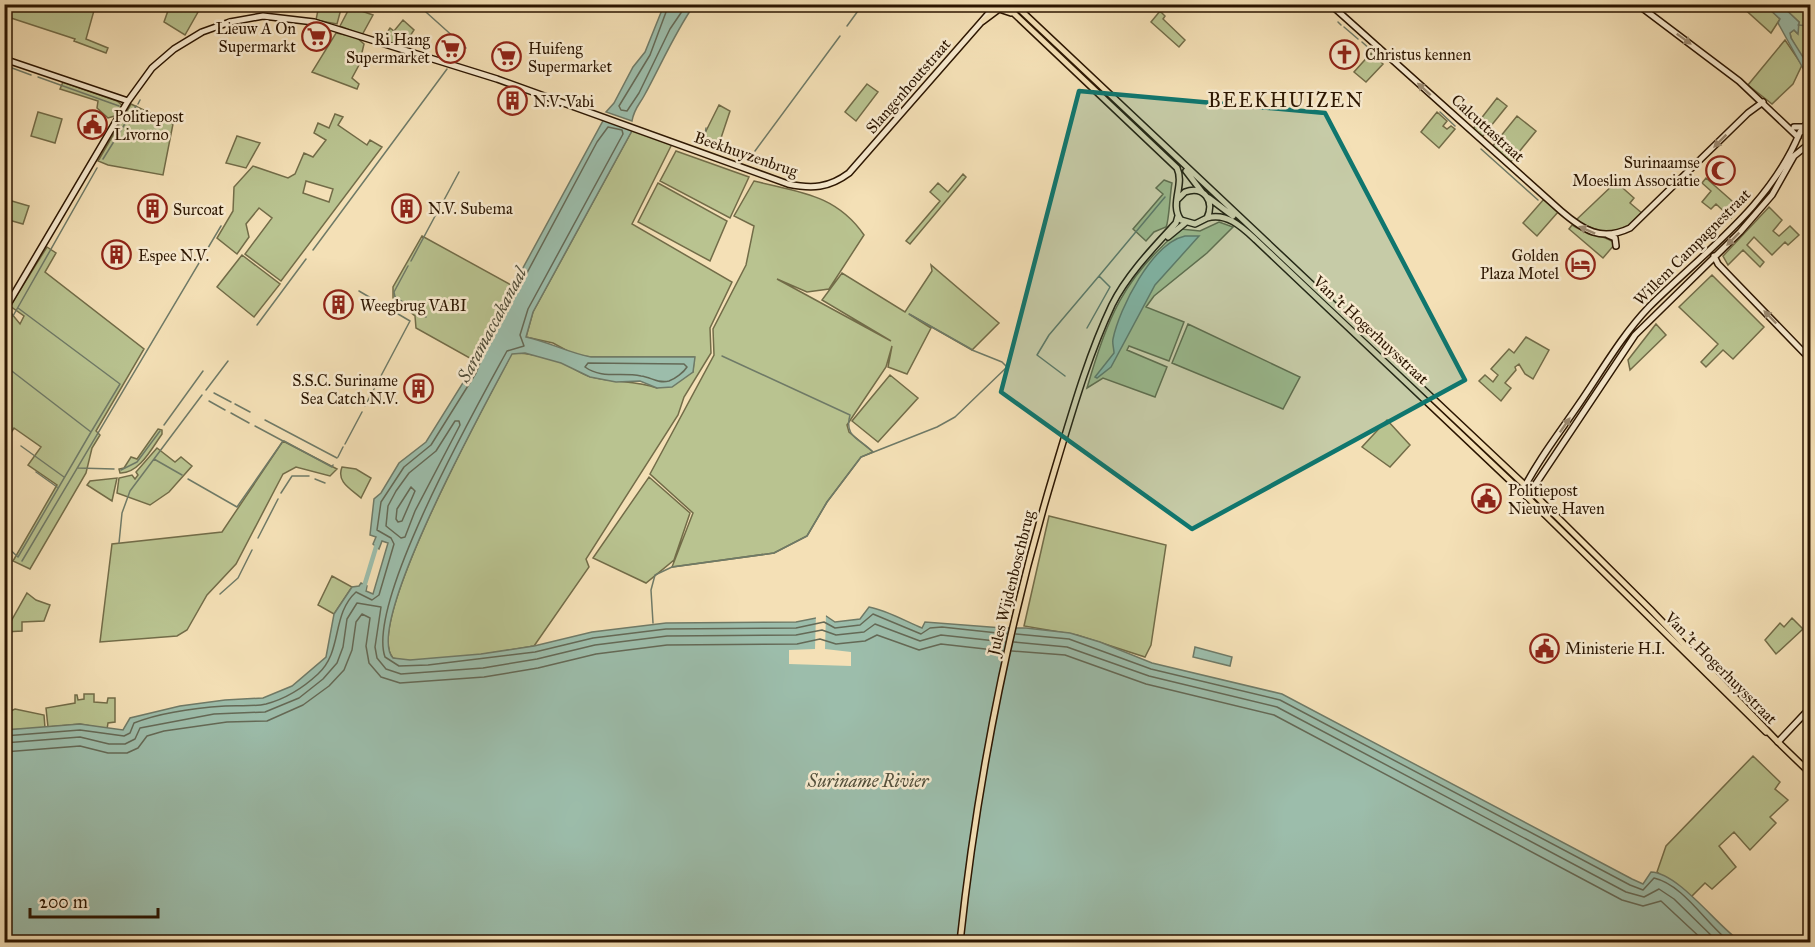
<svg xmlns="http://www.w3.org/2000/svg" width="1815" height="947" viewBox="0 0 1815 947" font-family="'IM FELL Great Primer',serif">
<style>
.green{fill:#b9c390;stroke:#726c48;stroke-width:1.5;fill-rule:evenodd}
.water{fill:#9cbdab;stroke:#6f7a67;stroke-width:1.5}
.pier{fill:#f4e0b6}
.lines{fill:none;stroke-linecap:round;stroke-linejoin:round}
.shore{stroke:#646956;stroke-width:1.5}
.stream{stroke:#6f7a67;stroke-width:1.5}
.canal{stroke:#9cbdab;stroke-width:4.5}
.secondary-casing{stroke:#2b1500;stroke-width:8}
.primary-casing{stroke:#2b1500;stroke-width:8}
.secondary{stroke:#f8ebd0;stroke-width:5}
.primary{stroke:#f4e0b6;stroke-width:5}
.oneway{fill:#9c8b72}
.marked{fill:#0f766e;fill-opacity:0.2;stroke:#0f766e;stroke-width:4.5;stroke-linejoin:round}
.labels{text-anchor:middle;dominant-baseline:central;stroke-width:5;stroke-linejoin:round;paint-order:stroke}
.poi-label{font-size:16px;fill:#2b1500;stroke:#f8ebd0;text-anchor:start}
.street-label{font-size:16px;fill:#2b1500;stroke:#f8ebd0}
.water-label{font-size:18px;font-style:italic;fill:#53503c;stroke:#f8ebd0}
.quarter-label{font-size:20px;letter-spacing:1.5px;fill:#2b1500;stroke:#f8ebd0}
</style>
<rect width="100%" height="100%" fill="#f4e0b6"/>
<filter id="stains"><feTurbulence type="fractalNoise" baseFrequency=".00333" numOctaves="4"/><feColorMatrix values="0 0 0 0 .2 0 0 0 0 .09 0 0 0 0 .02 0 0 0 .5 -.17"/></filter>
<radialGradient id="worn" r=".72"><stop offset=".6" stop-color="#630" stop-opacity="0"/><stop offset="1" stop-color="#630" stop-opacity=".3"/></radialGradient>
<path class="green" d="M88 4 95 7 86 39 108 48 106 53 74 41 75 39 11 18 5 40V5Z
M170 5H202L185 35 164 22Z
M319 5H335L341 9 337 24 316 20Z
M1740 5H1765L1780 19 1771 33Z
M1781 5H1810V73L1791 38 1790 33 1794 30 1797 33 1799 22Z
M350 7 373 15 362 35 340 26Z
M1160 11 1165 16 1163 19 1185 40 1179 47 1151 22Z
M403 20 414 30 403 47 382 40 390 28 394 31Z
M336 33 356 37 364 44 359 65 352 78 359 84 357 89 312 72Z
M1785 40 1802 65 1793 84 1772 104 1748 85Z
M1371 53 1383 64 1366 82 1354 72Z
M63 82 117 101 123 106 118 115 108 118 97 108 98 101 60 89Z
M867 84 878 92 856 121 845 112Z
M1497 98 1507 106 1482 137 1473 129Z
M131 104 173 124 163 175 108 165 98 161Z
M719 105 730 111 719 144 708 140 705 133Z
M38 112 62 119 55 143 31 136Z
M1437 112 1447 121 1443 126 1447 129 1451 126 1455 129 1439 148 1421 132Z
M335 114 343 117 338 125 367 145 370 140 382 147 281 281 245 254 272 218 259 208 246 224 249 237 237 254 217 238 233 211 234 187 253 166 288 178 295 174 304 153 313 157 326 140 314 133 318 123 329 128ZM306 181 333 189 329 202 303 193Z
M1517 116 1536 131 1510 163 1492 147Z
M634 127 674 140 632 224 732 282 710 328 711 353 684 397 678 415 586 559 589 567 534 646C503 651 420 667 393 658 362 625 491 394 512 353 529 353 547 357 563 363 573 367 582 375 592 377 614 383 636 380 657 388L693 372 694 357H591L575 355 553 343 526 337 533 312Z
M237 136 260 143 246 168 226 163Z
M676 151 749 177 730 218 660 181Z
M963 174 966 177 910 244 906 241 940 201 930 192 938 183 948 192Z
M1706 178 1740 208 1731 218 1716 204 1711 209 1702 202 1711 191 1702 183Z
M1164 180 1172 183C1170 193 1169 222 1166 227L1154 232 1146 241 1133 229 1163 194 1156 188Z
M754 181C798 192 836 194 864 235L829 289 807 292 777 279 891 341 822 300 842 273 905 312 932 271 931 265 999 323 972 350 909 314 931 328 907 374 888 367 892 346 886 367 847 425 849 432 873 452 861 457 827 502 807 536 774 553 672 567 693 513 650 474 714 355 713 329 746 265 754 226 734 216Z
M1616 182 1634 198 1630 203 1643 214C1619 239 1603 234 1575 221Z
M658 183 727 221 710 261 638 222Z
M5 199 29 206 23 224 5 219Z
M1544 199 1558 212 1537 236 1523 223Z
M1769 207 1782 220 1773 231 1779 236 1790 226 1799 235 1788 245 1785 242 1772 255 1754 237 1747 245 1764 262 1760 267 1743 250 1728 265 1723 256Z
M1219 222 1233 227 1207 253 1154 296 1146 307 1184 322 1169 361 1129 346 1127 350 1167 367 1155 397 1103 378 1087 388C1108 317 1123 278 1181 229L1200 231Z
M1572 225C1585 235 1610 236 1615 244L1603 258 1569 229Z
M422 236 513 286 475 361 416 328 415 316 393 298V287Z
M47 247 56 253 45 272 144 349 96 431 100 435 92 448 86 473 30 569 13 561 57 485 28 465 41 447 14 428 5 442 4 316 11 313 20 324 24 316 10 306Z
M242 255 280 284 254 317 217 287Z
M1712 275 1764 327 1733 359 1723 350 1706 367 1701 362 1718 344 1679 307Z
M1188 324 1300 377 1283 409 1172 363Z
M1656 324 1666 335 1630 370 1628 360Z
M1526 337 1549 350 1533 379 1525 374 1519 364 1515 367 1516 370 1505 383 1511 388 1501 401 1479 381 1485 375 1493 382 1498 375 1491 369 1509 349 1514 353Z
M890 375 918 398 878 442 852 421Z
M1387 420 1410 445 1390 467 1362 447Z
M158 429 162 430V434C152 448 139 474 120 473L119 469 124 468 131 457 137 459Z
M283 441 337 469 330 476 296 467 283 474 236 564 207 595 187 630 177 636 100 642 112 544 222 532Z
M157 448 175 462 181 457 192 466 169 492 150 505 117 493 119 478 132 475 135 479 138 475 136 472Z
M342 467 356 469 371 478 361 498C351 489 336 482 342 467Z
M649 477 690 513 674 560 646 583 593 558Z
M117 478 112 501 87 485 90 481Z
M1049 516 1166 545 1151 645 1145 657 1077 635 1024 626Z
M332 576 352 587 334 614 318 605Z
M27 593 36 600 50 605 44 621 22 622V631L5 632Z
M1792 618 1803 629 1776 654 1765 640 1780 623 1784 627Z
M84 694H94V702L107 703 108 698H115V722L108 723 107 729 80 724 48 727 46 708 75 703V695H77L78 700 84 699Z
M15 709 44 715 45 728 5 730 4 714Z
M1753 756 1780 782 1775 789 1788 800 1770 817 1776 823 1750 850 1734 832 1719 846 1736 867 1712 889 1705 883 1691 897 1657 872 1666 846Z"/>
<path class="water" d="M664 5H694C674 34 661 65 644 96 639 105 634 109 632 121L606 112 614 103 633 67 645 52Z
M1765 5H1781L1799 22 1798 34 1794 30 1790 33 1791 38 1808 65 1810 81 1778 23 1780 19Z
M604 119 634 127 533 312 526 337C549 342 569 353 591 357H695L693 372 672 387 657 388 640 381 616 382 590 377 561 363 525 353 512 354C491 394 362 625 393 658L410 660 481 654 534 646 592 632 666 623 796 622 826 616 835 622 860 619 869 607C886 610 905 621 922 628L925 622 1003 628H1026L1070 633 1100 642 1152 663 1282 694 1632 879 1643 884 1651 872C1679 873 1717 926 1741 942H5V730L80 724 123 730 130 718 180 706 225 700 263 698 292 686 326 657 334 614 352 587 359 586 361 583 367 586 366 591 373 594 388 543 382 541 379 549 373 544 376 537 370 535 374 499 381 493 399 463 426 442 471 370 477 353 506 299Z
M1185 236H1199L1155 285 1111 367 1097 378 1095 377 1114 353C1114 348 1112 344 1113 339 1119 309 1152 243 1185 236Z
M1195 647 1232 657 1230 666 1193 657Z"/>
<path class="pier" d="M826 613 825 649 851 652V666L789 664V650L815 649 816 614Z"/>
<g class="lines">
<path class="shore" d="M669 4 650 55 619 106 621 110 627 111 639 93 670 29 687 4
M588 363 684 364 687 367C684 372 675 379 669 381 658 384 651 377 641 376 622 372 601 379 585 367Z
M455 421H459L460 425 415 511 405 537 401 538 386 526 388 506 396 491 409 473 436 451Z
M411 487 415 491 402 521 398 522 396 519 397 509Z
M1016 634 1069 639 1151 669 1280 700 1630 885 1643 890 1654 878C1684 885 1706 924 1730 942
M1014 642 1067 647 1149 676 1277 707 1626 892 1644 897 1659 889 1674 899 1718 942
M1012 651 1065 655 1146 684 1274 715 1622 900 1643 906 1661 901 1705 942
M4 736 80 730 124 736 130 733 134 723C162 712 195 708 225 706 238 705 253 707 266 704 285 699 304 687 318 674 343 651 331 615 356 592L372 600 379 595 394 544 391 538 377 530 381 502 404 467 431 445 476 373 483 355 597 142 608 127 622 130 623 134 528 309 520 335 524 346 507 351C477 406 366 602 385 657L399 666 428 665 535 652 593 638 666 629 796 628 824 622 835 628 860 625 873 614 921 634 930 628 942 627 1007 634
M4 743 80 737 109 744H125L135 739 140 728 214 714 265 712 299 698 323 679 337 663 343 647 347 619 357 603 381 607 375 647 377 658 386 669 401 674 483 668 537 659 595 645 667 636 796 635 822 630 836 635 864 632 875 624 920 641 941 635 1005 642
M4 752 80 746 108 753H127L138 748 147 736 164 731 227 722 267 721 303 705 329 686 344 670 352 650 356 622 362 614 370 618 366 646 369 663 381 677 400 683 484 677 538 668 596 654 667 645 797 644 820 639 836 644 865 641 877 635 919 650 941 644 1003 651"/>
<path class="stream" d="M417 4 466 48
M1104 8 1107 4
M1338 22 1341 25
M1798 25 1810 26
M847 26 863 4
M1344 27 1358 39
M1362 42 1383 61
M4 65 31 75
M38 77 119 106
M138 104 140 100
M1440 112 1455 126
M706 128 705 134 708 141 720 145
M1481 149 1538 200
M755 151 840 36
M103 159 136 106
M444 200 459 172
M313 250 447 69
M411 261 441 205
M408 266 394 292 395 297 426 317
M1099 276 1165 197
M359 291 410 321 365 406
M909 314 971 349
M13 316 97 168
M257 325 306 259
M4 328 9 321
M722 356 850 415C844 436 858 438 872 451
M4 365 91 432 120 384 18 308
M1065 376 1037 355 1049 335 1099 276 1110 287 1087 328
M206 390 228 361
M214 393 231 402
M209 401 225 410
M235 404 250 412
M231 413 249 423
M265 420 337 458
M164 425 203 371
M284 441 332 467 333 465
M345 444 362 412
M21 446 64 477
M338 457 343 447
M154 459 182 475
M78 468 114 469
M121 470 137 462 160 431
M36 472 57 487
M188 479 237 507 283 441 255 426
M315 479 325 483
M281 493 292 476H309
M258 538 278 499
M119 543 122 513 130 491 202 395
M4 544 18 557 91 432
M22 561 221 226
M220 594 238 578 252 550
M653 623 651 590 655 575 672 567 774 553 807 536 827 502 861 457 937 427 955 417 1007 367 1002 362 972 350"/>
<path class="canal" d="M363 590 377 544"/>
<defs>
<path id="secondary" d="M1330 4 1561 211C1583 230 1601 242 1630 228L1748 113 1763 102
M1637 4 1739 81 1798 137
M4 59 128 101
M1794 127H1803L1810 122
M1608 235 1615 238 1616 246
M1714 256 1718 264 1810 359
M4 311 128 101 152 68 174 49 202 32 230 22 263 16 314 22 497 79 788 184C812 189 829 188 849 173L997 4
M1522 492C1537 461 1560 432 1579 404 1601 372 1622 335 1649 307 1704 252 1770 206 1800 132L1810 129
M1527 497 1635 335 1740 232 1772 195 1794 156 1805 147
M1778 742 1810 708"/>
<path id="primary" d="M1004 4 1177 168C1185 185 1169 204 1181 220L1195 224 1207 218C1215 201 1204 185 1185 192L1178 199
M1014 4 1531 491 1650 609 1778 742
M983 21 999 9 1011 13
M1186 171 1202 192
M1209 198 1233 216
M1207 218C1227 212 1243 228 1256 240L1522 492 1766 732
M1168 237 1185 223
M1776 740 1810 773
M960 942C977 783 1008 625 1054 472 1071 416 1087 358 1112 305 1127 275 1153 248 1176 223L1178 216"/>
</defs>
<use href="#secondary" class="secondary-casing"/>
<use href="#primary" class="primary-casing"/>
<use href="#secondary" class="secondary"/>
<use href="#primary" class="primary"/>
</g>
<defs><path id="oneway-solid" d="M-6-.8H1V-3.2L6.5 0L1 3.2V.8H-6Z" transform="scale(1.5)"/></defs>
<g class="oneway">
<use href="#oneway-solid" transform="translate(1684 39) rotate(36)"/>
<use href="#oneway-solid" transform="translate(1424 89) rotate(-138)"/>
<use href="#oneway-solid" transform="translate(1720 141) rotate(135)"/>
<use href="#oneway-solid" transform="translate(1587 230) rotate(-156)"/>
<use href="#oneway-solid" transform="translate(1733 239) rotate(135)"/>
<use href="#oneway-solid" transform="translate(1770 317) rotate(-134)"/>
<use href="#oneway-solid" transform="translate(1565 425) rotate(-55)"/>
</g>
<path class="marked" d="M1079 91 1325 113 1465 380 1192 529 1001 392Z"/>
<defs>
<symbol id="supermarket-ring" viewBox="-11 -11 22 22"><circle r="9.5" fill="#f8ebd0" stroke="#8f2418" stroke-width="1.5"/><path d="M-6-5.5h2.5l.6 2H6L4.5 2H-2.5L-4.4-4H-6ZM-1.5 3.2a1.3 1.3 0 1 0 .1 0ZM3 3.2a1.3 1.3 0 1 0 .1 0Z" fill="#8f2418"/></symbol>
<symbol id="church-ring" viewBox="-11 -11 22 22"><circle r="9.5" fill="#f8ebd0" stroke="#8f2418" stroke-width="1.5"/><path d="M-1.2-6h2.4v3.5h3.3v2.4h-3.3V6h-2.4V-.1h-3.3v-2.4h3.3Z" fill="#8f2418"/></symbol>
<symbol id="building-ring" viewBox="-11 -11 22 22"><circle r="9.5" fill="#f8ebd0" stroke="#8f2418" stroke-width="1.5"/><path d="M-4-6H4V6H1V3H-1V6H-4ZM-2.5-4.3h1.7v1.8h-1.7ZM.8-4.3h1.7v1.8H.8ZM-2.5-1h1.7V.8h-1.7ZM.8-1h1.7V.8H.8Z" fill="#8f2418"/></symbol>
<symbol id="civic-ring" viewBox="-11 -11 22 22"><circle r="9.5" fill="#f8ebd0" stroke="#8f2418" stroke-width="1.5"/><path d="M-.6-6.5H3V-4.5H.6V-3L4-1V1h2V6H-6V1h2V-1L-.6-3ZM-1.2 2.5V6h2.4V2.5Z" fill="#8f2418"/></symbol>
<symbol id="mosque-ring" viewBox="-11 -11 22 22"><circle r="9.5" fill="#f8ebd0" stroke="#8f2418" stroke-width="1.5"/><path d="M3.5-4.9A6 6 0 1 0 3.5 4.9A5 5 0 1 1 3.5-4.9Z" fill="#8f2418"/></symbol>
<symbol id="hotel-ring" viewBox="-11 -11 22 22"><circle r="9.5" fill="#f8ebd0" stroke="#8f2418" stroke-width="1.5"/><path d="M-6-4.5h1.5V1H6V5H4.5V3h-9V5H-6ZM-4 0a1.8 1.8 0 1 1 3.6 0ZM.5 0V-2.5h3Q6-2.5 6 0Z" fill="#8f2418"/></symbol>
</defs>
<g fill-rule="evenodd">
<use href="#supermarket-ring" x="300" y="20" width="33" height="33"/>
<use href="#supermarket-ring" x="434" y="32" width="33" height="33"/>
<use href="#church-ring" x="1328" y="38" width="33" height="33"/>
<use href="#supermarket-ring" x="490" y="40" width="33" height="33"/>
<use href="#building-ring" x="496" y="84" width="33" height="33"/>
<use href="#civic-ring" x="76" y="108" width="33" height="33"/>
<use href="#mosque-ring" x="1704" y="154" width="33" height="33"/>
<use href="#building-ring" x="390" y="192" width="33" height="33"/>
<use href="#building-ring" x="136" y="192" width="33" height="33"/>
<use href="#building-ring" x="100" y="238" width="33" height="33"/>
<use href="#hotel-ring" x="1564" y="248" width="33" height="33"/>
<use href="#building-ring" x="322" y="288" width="33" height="33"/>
<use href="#building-ring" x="402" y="372" width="33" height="33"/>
<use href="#civic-ring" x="1470" y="482" width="33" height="33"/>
<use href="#civic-ring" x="1528" y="632" width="33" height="33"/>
</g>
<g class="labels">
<g class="poi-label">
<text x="296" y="28" text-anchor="end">Lieuw A On<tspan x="296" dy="18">Supermarkt</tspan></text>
<text x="430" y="39" text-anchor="end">Ri Hang<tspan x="430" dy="18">Supermarket</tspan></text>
<text x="528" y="48">Huifeng<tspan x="528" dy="18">Supermarket</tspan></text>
<text x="1365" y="54">Christus kennen</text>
<text x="533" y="101">N.V. Vabi</text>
<text x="114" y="116">Politiepost<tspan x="114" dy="18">Livorno</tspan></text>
<text x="1700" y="162" text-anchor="end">Surinaamse<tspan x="1700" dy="18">Moeslim Associatie</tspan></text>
<text x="428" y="208">N.V. Subema</text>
<text x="173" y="209">Surcoat</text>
<text x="138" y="255">Espee N.V.</text>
<text x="1559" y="255" text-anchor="end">Golden<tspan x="1559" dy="18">Plaza Motel</tspan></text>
<text x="360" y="305">Weegbrug VABI</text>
<text x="398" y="380" text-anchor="end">S.S.C. Suriname<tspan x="398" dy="18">Sea Catch N.V.</tspan></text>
<text x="1508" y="490">Politiepost<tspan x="1508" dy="18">Nieuwe Haven</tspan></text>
<text x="1565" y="648">Ministerie H.I.</text>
</g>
<g class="street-label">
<text transform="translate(908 86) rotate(-49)">Slangenhoutstraat</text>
<text transform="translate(1488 128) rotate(42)">Calcuttastraat</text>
<text transform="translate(746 154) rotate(19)">Beekhuyzenbrug</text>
<text transform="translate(1692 247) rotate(-45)">Willem Campagnestraat</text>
<text transform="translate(1371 330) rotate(43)">Van 't Hogerhuysstraat</text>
<text transform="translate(1011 583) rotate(-76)">Jules Wijdenboschbrug</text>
<text transform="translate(1721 668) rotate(45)">Van 't Hogerhuysstraat</text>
</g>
<g class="water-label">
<text transform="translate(492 325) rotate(-62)">Saramaccakanaal</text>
<text x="868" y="781">Suriname Rivier</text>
</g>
<g class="quarter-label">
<text x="1286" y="100">BEEKHUIZEN</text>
</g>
</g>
<rect width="1815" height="947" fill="none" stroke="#f4e0b6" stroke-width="24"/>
<rect x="6" y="6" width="1803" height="935" fill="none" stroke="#2b1500" stroke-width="3"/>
<rect x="12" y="12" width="1791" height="923" fill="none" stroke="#2b1500" stroke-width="1.5"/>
<path d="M30 908v9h128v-9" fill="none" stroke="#2b1500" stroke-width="3"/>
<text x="39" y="908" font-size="18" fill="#2b1500" stroke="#f8ebd0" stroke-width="4.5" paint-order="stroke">200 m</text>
<rect width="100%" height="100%" filter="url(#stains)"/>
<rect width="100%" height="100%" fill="url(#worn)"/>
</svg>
